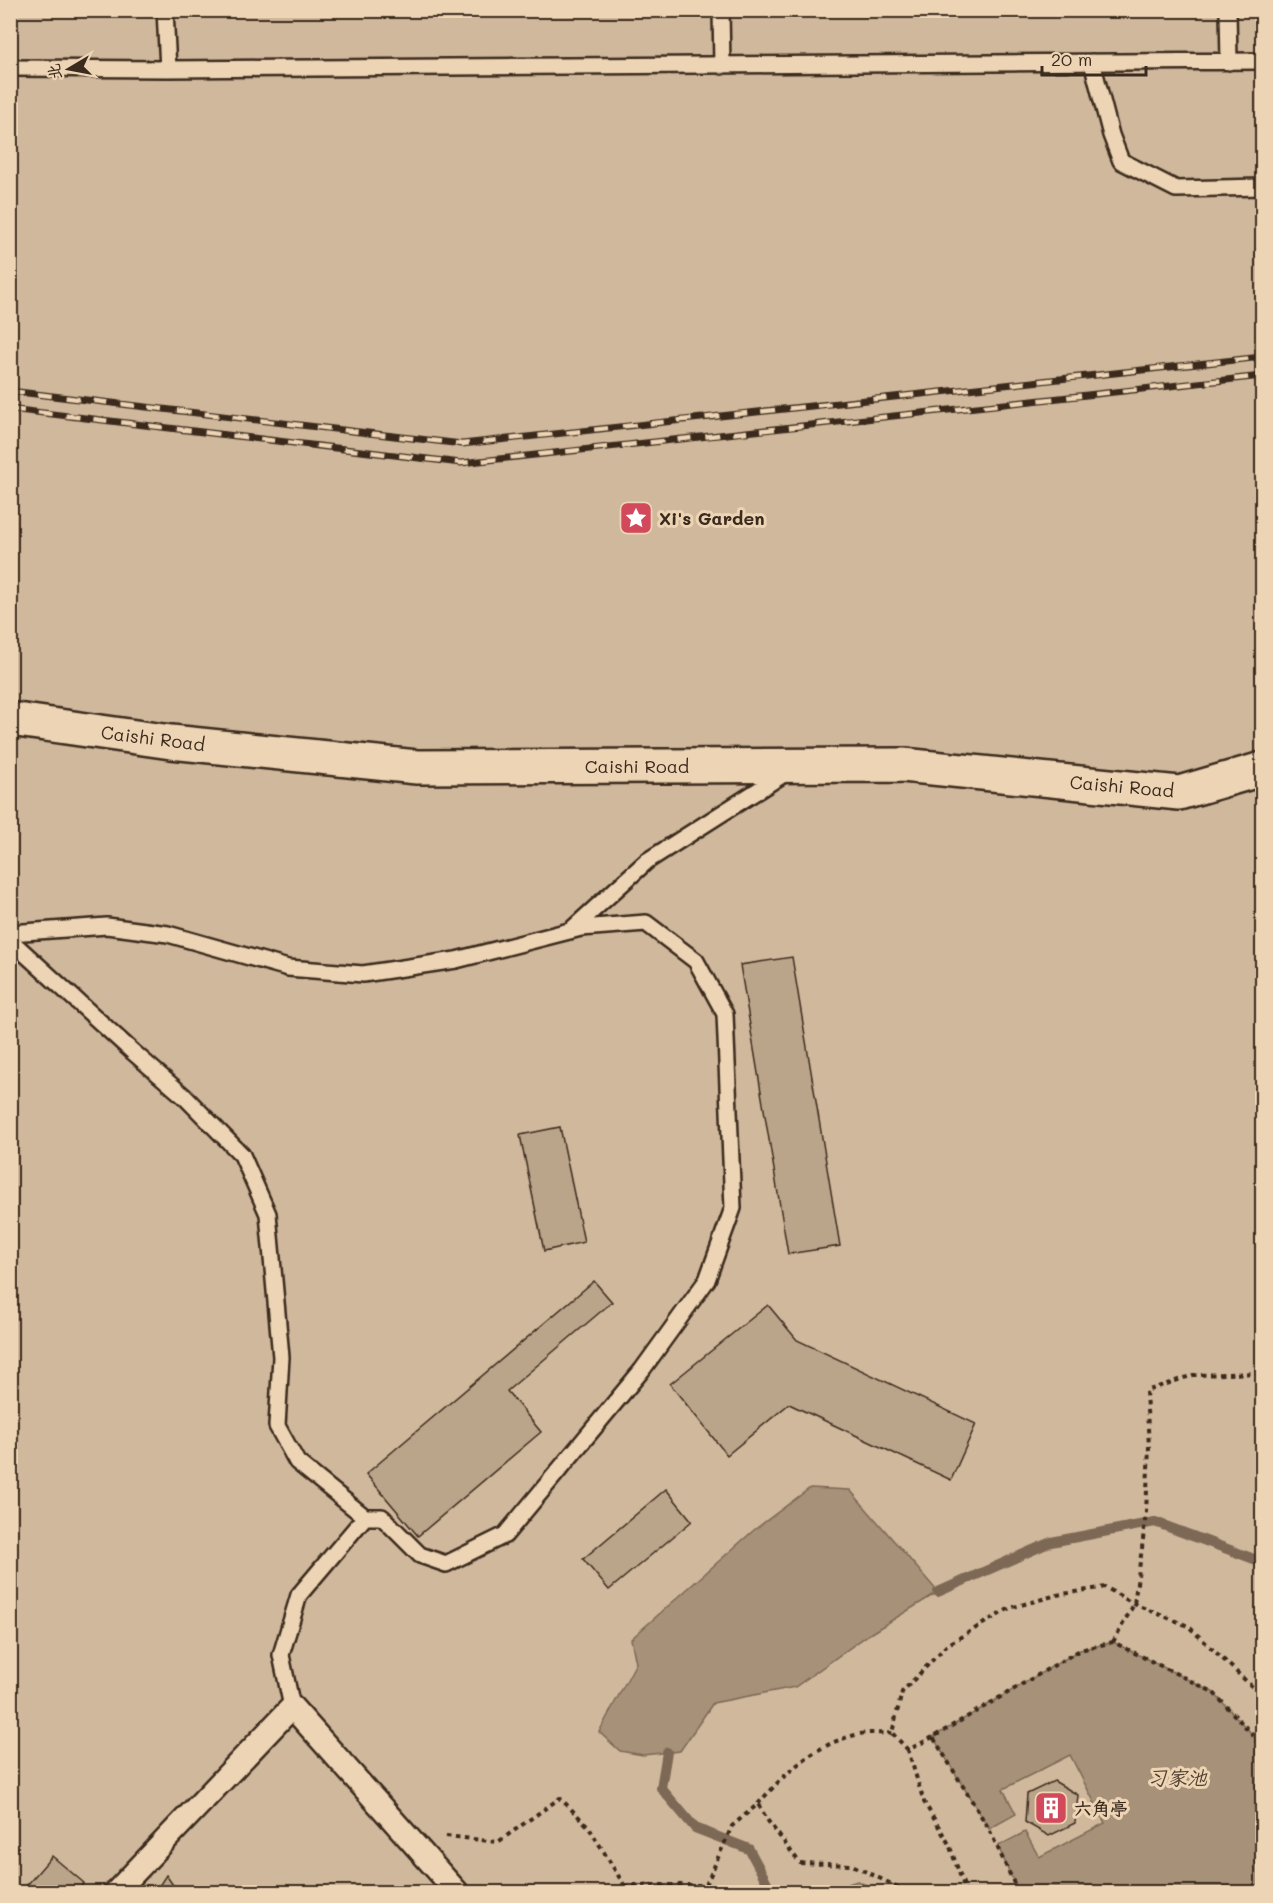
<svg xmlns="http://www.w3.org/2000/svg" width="1273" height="1903" viewBox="0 0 1273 1903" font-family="Mali,'LXGW WenKai TC',sans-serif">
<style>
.green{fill:#d0b89c;stroke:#86715d;stroke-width:1.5}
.water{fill:#a79179;stroke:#7c6855;stroke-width:1.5}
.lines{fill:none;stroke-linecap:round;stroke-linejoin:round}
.stream{stroke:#7c6855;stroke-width:10}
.building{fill:#bba58a;stroke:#3b2a1e;stroke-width:1.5}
.service-casing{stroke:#3b2a1e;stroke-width:20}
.pedestrian-casing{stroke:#3b2a1e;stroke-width:27}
.tertiary-casing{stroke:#3b2a1e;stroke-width:38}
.path{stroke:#3b2a1e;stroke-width:4;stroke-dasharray:4.5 4.5;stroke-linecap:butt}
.service{stroke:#ecd4b4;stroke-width:15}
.pedestrian{stroke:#ecd4b4;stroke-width:22}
.tertiary{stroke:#ecd4b4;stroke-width:33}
.rail-casing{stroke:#3b2a1e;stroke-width:7}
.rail{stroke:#ecd4b4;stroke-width:4.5;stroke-dasharray:14;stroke-linecap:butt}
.labels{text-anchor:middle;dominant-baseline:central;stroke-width:6;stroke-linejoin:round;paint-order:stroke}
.poi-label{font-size:18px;font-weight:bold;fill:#3b2a1e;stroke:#ecd4b4;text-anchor:start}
.street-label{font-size:18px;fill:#3b2a1e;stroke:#ecd4b4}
.water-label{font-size:20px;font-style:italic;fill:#513f30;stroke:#ecd4b4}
</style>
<rect width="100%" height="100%" fill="#ecd4b4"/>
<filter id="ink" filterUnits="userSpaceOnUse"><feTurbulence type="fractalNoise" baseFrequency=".0167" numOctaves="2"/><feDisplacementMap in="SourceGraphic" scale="12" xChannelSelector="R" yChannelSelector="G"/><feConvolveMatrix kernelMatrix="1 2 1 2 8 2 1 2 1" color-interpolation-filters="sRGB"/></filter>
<g filter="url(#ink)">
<path class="green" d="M11 11H1262V1892H11Z"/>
<path class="water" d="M810 1488 850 1490 938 1592 868 1635 795 1687 713 1703 680 1751 643 1755 620 1751 599 1732 636 1663 631 1639 754 1530Z
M1113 1642 1213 1692 1252 1734 1262 1750V1892H1018L998 1846 1025 1832 1039 1857 1105 1823 1070 1755 1003 1789 1016 1814 989 1829 933 1737 1080 1650Z
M857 1881 881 1892H824Z"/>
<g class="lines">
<path class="stream" d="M938 1592 1051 1542 1155 1522 1262 1562
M667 1752 661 1788 695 1828 749 1849 772 1892"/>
</g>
<path class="building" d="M792 957 840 1246 788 1254 740 965Z
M560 1127 584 1242 544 1251 520 1135Z
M594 1281 612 1302 507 1391 541 1432 418 1536 366 1474Z
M768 1305 797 1340 976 1424 951 1480 789 1404 727 1455 670 1384Z
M666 1489 692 1521 609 1590 583 1559Z
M1054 1781 1078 1795 1075 1823 1049 1836 1025 1822 1027 1794Z
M52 1856 84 1883 76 1892H21Z
M166 1875 175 1888 179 1892H155Z"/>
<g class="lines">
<defs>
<path id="service" d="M165 10 168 69 1262 61
M721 10 722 66
M1228 10 1229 62
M1092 62 1111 135 1121 161 1176 189 1262 187
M10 68 168 69
M570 931 647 861 787 772
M10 933 107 926 168 934 288 968 363 974 456 960 581 928 646 923 696 961 725 1014 733 1208 707 1280 642 1370 505 1535 446 1564 420 1555 382 1517H365L299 1595 281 1655 292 1707
M10 940 133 1052 185 1097 242 1155 268 1214 281 1357 277 1426 297 1462 365 1517"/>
<path id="pedestrian" d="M116 1892 292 1707 457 1892"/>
<path id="tertiary" d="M10 719 171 742 417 767 903 765 1179 793 1262 769"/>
</defs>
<use href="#service" class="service-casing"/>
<use href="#pedestrian" class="pedestrian-casing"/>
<use href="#tertiary" class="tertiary-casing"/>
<path class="path" d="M1113 1642 1134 1604 1142 1548 1146 1512 1149 1447 1146 1391 1193 1375 1262 1373
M933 1737 908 1750 924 1802 949 1844 966 1892
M908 1750 892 1733 902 1692 947 1645 1010 1608 1057 1595 1105 1587 1134 1604 1188 1626 1262 1696
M758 1804C786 1772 816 1743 860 1734 870 1732 882 1734 892 1733
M446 1836 498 1842 560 1798 588 1826 624 1885 622 1892
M624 1885H706L720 1892
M706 1885 732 1826 758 1804 768 1821 800 1863 852 1865 908 1892
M1018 1892 989 1829 933 1737 1080 1650 1113 1642 1213 1692 1252 1734 1262 1750"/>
<use href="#service" class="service"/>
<use href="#pedestrian" class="pedestrian"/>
<use href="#tertiary" class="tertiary"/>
<defs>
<path id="rail" d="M10 391 462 444 1262 357
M10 409 461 463 1262 376"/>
</defs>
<use href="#rail" class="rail-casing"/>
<use href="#rail" class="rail"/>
</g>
</g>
<defs>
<symbol id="sight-square" viewBox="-11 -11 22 22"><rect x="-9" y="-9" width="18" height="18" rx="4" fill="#d1495b" stroke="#ecd4b4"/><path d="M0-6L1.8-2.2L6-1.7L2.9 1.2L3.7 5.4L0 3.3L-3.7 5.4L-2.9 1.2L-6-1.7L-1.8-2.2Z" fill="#fff"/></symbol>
<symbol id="building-square" viewBox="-11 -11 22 22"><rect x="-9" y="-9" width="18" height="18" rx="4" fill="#d1495b" stroke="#ecd4b4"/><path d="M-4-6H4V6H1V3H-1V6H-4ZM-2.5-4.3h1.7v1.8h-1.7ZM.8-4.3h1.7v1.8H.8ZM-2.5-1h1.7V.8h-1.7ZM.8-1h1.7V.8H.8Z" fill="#fff"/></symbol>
</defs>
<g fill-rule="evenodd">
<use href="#sight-square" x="617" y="499" width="38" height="38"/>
<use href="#building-square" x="1032" y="1789" width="38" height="38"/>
</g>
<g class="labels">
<g class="poi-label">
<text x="659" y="518">Xi's Garden</text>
<text x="1074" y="1808">六角亭</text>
</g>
<g class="street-label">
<text transform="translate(153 738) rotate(7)">Caishi Road</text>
<text x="637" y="766">Caishi Road</text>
<text transform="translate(1122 786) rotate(5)">Caishi Road</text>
</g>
<g class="water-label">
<text x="1177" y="1777">习家池</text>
</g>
</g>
<rect width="1273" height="1903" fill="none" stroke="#ecd4b4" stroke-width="36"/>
<rect x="18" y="18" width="1237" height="1867" fill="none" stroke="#3b2a1e" stroke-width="2" filter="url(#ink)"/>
<g transform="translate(69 69) rotate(260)" stroke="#ecd4b4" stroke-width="4.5" paint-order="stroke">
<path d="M0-4.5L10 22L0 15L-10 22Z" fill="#3b2a1e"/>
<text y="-9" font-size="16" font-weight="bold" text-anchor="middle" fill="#3b2a1e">北</text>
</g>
<path d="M1042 66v9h104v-9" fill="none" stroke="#3b2a1e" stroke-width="3"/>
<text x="1051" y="66" font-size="18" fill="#3b2a1e" stroke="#ecd4b4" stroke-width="4.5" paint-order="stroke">20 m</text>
</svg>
